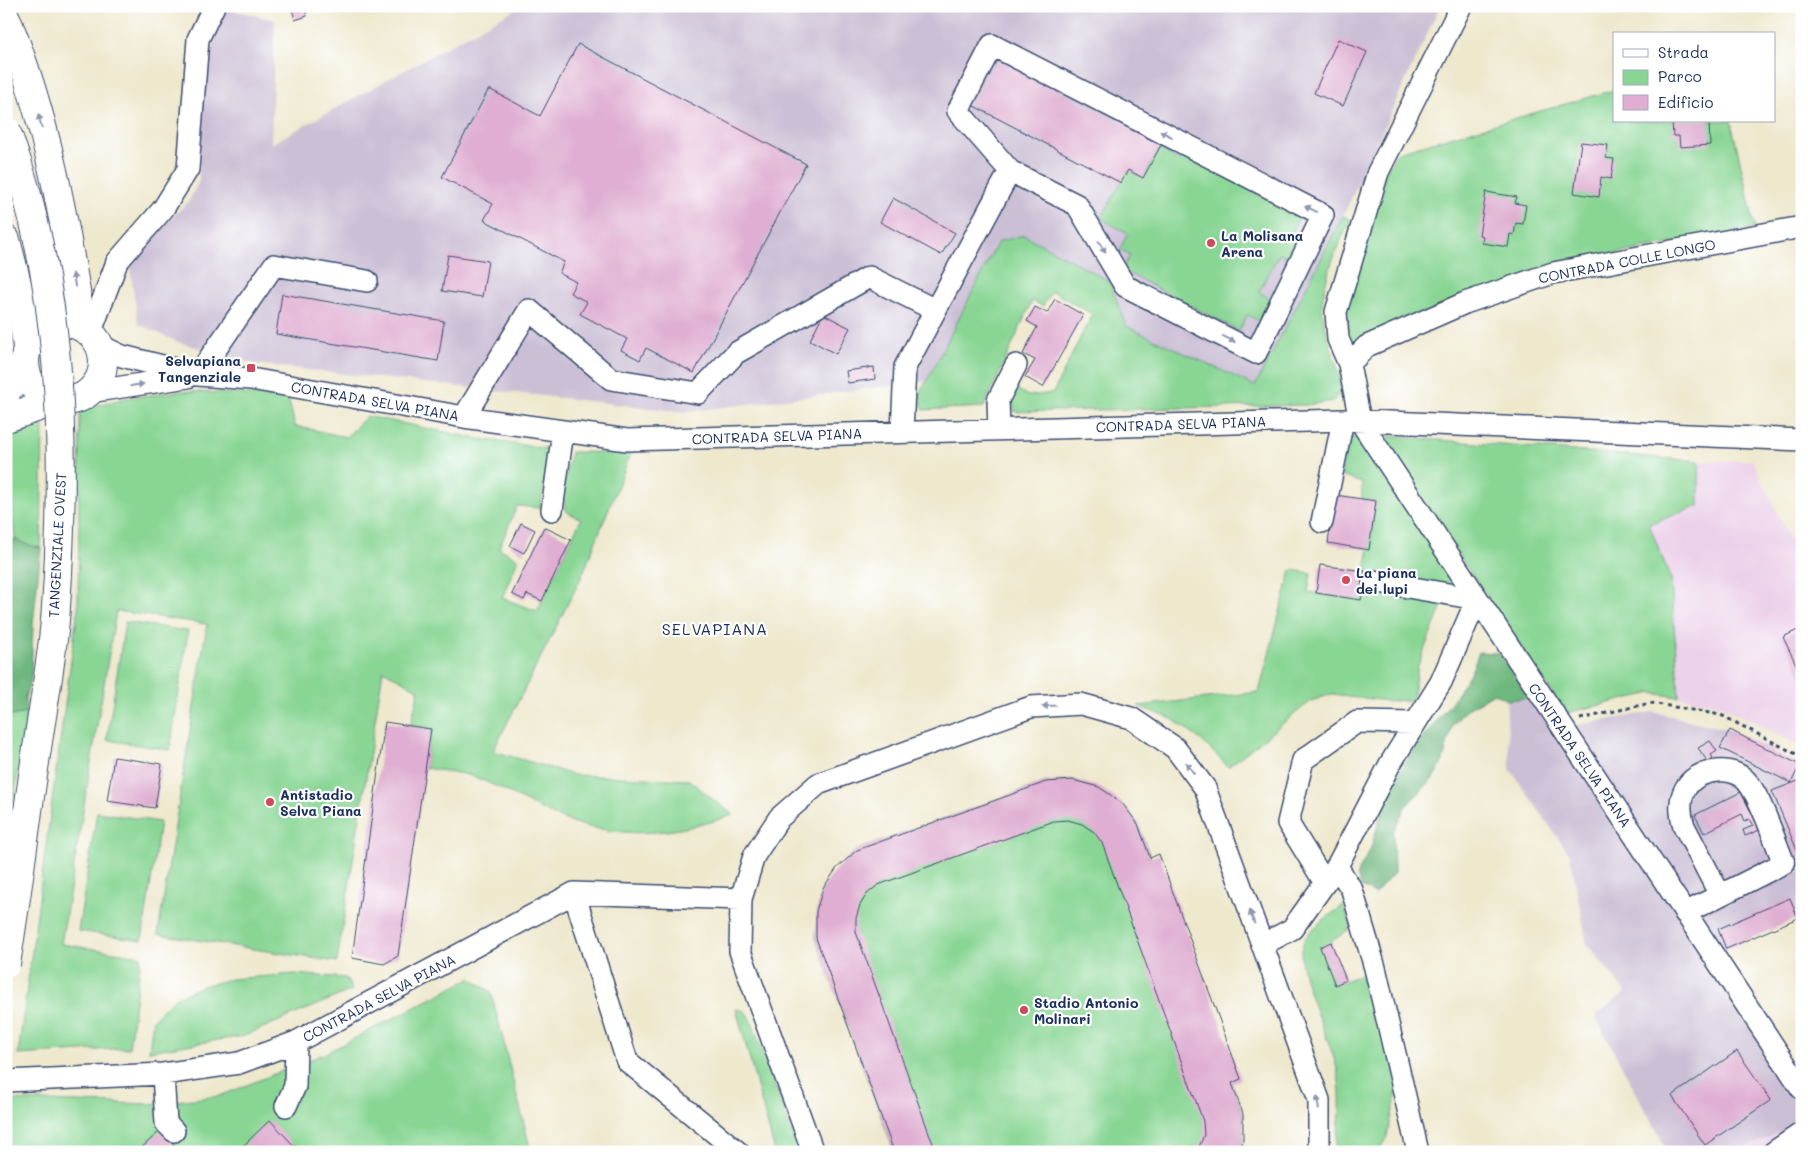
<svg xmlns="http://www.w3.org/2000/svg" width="1808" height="1158" viewBox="0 0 1808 1158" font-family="Mali,sans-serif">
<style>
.built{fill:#ecd1ea}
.industrial{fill:#cbbfd5;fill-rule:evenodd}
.green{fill:#89d694;stroke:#528279}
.forest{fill:#6eb77e;stroke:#44736e}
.building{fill:#dfaed2}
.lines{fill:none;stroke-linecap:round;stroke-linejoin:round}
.minor-casing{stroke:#3b4b6f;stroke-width:24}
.major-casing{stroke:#3b4b6f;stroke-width:30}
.path{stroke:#3b4b6f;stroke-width:3;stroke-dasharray:4 4;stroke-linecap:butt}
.minor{stroke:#fff;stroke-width:21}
.major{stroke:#fff;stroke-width:28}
.major-bridge-casing{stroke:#3b4b6f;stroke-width:30;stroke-linecap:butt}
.major-bridge{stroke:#fff;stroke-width:28}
.oneway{fill:#8d97ae}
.poi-dot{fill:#d1495b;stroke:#fff;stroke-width:2}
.labels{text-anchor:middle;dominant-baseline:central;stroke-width:4.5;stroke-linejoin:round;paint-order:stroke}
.poi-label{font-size:14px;font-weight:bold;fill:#1b2f5e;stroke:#fff;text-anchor:start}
.street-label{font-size:14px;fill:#1b2f5e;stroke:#fff}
.quarter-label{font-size:16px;letter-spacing:1px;fill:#1b2f5e;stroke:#fff}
</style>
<rect width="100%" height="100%" fill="#fff"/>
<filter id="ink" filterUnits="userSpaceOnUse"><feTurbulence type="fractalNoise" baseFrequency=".02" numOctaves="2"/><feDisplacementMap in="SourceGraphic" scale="10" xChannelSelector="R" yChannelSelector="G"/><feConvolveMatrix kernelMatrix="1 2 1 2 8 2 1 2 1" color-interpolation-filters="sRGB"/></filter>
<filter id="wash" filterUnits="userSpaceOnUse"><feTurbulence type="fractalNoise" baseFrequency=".0096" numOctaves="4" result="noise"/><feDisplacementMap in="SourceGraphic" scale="20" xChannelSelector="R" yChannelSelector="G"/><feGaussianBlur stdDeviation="1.12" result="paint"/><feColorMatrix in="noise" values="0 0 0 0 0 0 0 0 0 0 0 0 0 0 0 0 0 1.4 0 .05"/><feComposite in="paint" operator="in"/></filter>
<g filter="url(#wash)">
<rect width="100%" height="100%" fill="#eee8cd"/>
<path class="built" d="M1752 460 1802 565V747L1721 705 1679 697 1671 579 1649 524 1699 506V461Z
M1795 1124 1802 1135V1152H1737Z"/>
<path class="industrial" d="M521 6H1440L1343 216 1255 386 1126 326 1109 281 998 243 927 381 686 412 255 364 178 342 138 324 129 260 189 201 199 181 203 81 222 8 275 20 271 144ZM1184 155 1299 216 1259 292 1271 299 1260 321 1123 269 1130 255 1120 249 1129 233 1102 219 1127 170 1143 178 1181 161Z
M6 277 17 334 14 362 6 377Z
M1529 698 1557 737 1577 725 1654 712 1730 730 1802 766V916L1726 949 1707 961 1801 1107V1122L1737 1152H1668L1595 1016 1626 992 1587 944 1570 855 1510 769 1506 700Z"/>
<path class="green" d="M1614 90V121H1731L1755 228 1554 265 1351 353 1342 308 1387 169 1398 152Z
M1159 149 1180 161 1184 155 1300 216 1292 231 1302 237 1290 259 1279 254 1259 292 1271 299 1259 321 1247 315 1239 331 1122 270 1130 255 1120 249 1128 233 1101 219 1128 170 1143 178Z
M1343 216 1351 220C1338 243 1324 278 1322 305 1321 328 1345 379 1340 391 1339 395 1335 398 1333 401L1307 405 1015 412 1011 405 1013 387 1028 396 1053 393 1092 314 1052 291 1043 306 1032 301 984 407 924 410C918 398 918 391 927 381L998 242 1024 235 1109 281 1126 326 1255 386Z
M180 391 288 397 295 426 346 437 367 416 479 439 550 449 540 508 517 506 499 548 518 559 502 598 537 611 581 519 567 512 561 495 571 452 631 453 581 578 493 751 574 775 689 780 733 815C676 834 627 840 568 821 536 809 507 789 474 777 459 772 441 771 425 768L431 729 410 726 419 690 383 670 337 962 158 934 207 624 116 611 61 944 141 956 129 1048 18 1055 78 608 80 410 121 399Z
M43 420 41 548 25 544 15 539 6 455V433Z
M1389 436 1699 461V506L1649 524 1671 579 1679 697 1652 693 1566 713 1392 457 1387 445Z
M1361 437 1453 579 1418 665 1412 700 1387 701 1332 694 1311 701 1228 767 1201 740 1172 719 1138 706 1259 692 1291 570 1311 573 1308 592 1361 599 1376 501 1362 499V483L1341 476 1346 438Z
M125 622 188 631 170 750 107 740Z
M26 713 6 857V717Z
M1073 780C1105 789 1118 797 1138 824L1243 1114V1140L1240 1152H894L816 938C817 896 825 878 857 850L1046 782Z
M97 812 160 822 142 940 78 931Z
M1343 906 1352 927 1331 942 1335 984 1369 972 1400 1079 1387 1137 1378 1152H1334C1341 1124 1343 1089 1335 1061 1327 1035 1295 970 1302 945 1308 928 1329 916 1343 906Z
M295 974 346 978 352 990 244 1036 149 1051 153 1019 175 998 202 986 231 979Z
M471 978 491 992 531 1152H6V1100L149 1104 220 1096 324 1054Z
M736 1009 745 1011 752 1023 799 1152H775Z"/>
<path class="forest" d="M15 539 25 544 41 548 33 625 31 679 25 698 26 713 6 717V543Z
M1479 652 1499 653 1529 698 1506 700 1494 693 1466 710 1452 726 1443 761 1432 780 1405 807 1393 832 1394 873 1375 894 1361 887 1357 874 1370 850 1390 787 1413 750 1450 704 1471 672Z"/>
<g id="blocks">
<path class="building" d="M304 6 307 16 295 20 292 9Z
M1338 39 1367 52 1343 106 1314 93Z
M578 44 806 164 694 373 646 348 640 360 621 350 627 339 580 314 587 302 570 293 576 282 559 273 564 262 484 220 493 204 442 177 489 89 540 116Z
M997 59 1161 145 1143 178 1128 170 1121 183 972 105Z
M1672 121H1709L1710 145 1680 147 1679 136H1673Z
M1581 142 1608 145 1606 158 1614 159 1611 179 1601 177 1599 197 1574 193Z
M1486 192 1517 197 1515 203 1526 205 1523 224 1516 223 1514 235 1510 234 1508 247 1482 243 1483 236 1479 235Z
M893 198 955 233 941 255 880 222Z
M448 255 488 261 482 297 442 291Z
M282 294 444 321 438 361 276 334Z
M1055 299 1083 315 1043 387 1025 377 1035 360 1023 354 1037 327 1027 321 1035 307 1047 313Z
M823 314 850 328 836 354 810 340Z
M874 367 875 379 848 383 846 371Z
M1335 495 1376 501 1369 550 1328 543Z
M521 523 535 530 524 553 510 546Z
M544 527 571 540 542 601 527 594 524 600 512 594Z
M1320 565 1365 571 1361 600 1316 593Z
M1802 628V677L1783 637Z
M385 722 431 729 398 956 384 964 352 958Z
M1730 730 1800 765 1791 783 1720 748Z
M1710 741 1717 751 1711 755 1713 758 1708 762 1698 748Z
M114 757 162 764 155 808 107 801Z
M1073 780 1099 787 1122 803 1138 824 1150 858 1159 854 1241 1079 1232 1083 1243 1114V1140L1240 1152H1197L1204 1135 1203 1121 1102 843 1094 832 1082 824 1068 820 1054 821 878 885 867 894 860 905 856 918V932L936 1152H894L816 938V911L823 888 837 868 857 850 1046 782Z
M1798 781 1802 789V862L1772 791Z
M1741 792 1750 810 1753 809 1762 829 1745 836 1743 830 1753 826 1749 819 1745 821 1742 814 1704 833 1695 815Z
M1790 898 1798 918 1726 949 1718 929Z
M1331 942 1346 980 1335 985 1320 947Z
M1737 1051 1771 1100 1705 1145 1672 1096Z
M270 1120 298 1150 296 1152H248L243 1146Z
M161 1130 181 1152H137Z"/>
</g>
</g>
<g filter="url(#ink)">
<use href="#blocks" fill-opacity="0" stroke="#3b4b6f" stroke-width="1"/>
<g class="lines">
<defs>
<path id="minor" d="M1461 6 1378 172 1336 312 1338 339 1349 364 1360 421 1802 1089
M90 334 117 262 163 209 188 169 198 39 214 6
M99 345 122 356 198 375 251 379 464 417 627 440 1343 420 1802 440
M1349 364 1367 346 1465 303 1553 273 1802 227
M198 375 274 265 367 281
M89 392 188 377
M464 417 529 310 611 379 698 393 736 353 869 277 935 310
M999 429 998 400 1016 365
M902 432 905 367 1010 171 1077 205 1125 286 1256 353 1323 215 992 45 958 111 1010 171
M552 510 563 431
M1322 522 1343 420
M1337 866 1352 890 1375 968 1418 1152
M1325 883 1288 823 1303 760 1357 722 1415 723
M574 893 627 1061 738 1152
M1685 913 1784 863C1775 843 1759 789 1742 777 1735 772 1725 770 1717 771 1685 774 1675 798 1684 826L1720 895
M1262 945 1292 929 1337 866 1390 764 1441 682 1477 599 1373 581
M163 1074 166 1123 174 1131
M6 1081 163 1074 239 1063 296 1042 574 893 741 899
M286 1106 295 1086 296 1042
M813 1152 740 951 741 899 754 856 779 818 818 784 1031 707 1081 704 1131 718 1175 748 1205 788 1319 1100V1152
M1774 1152 1802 1133"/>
<path id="major" d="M6 18C47 117 65 223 82 328
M6 240 21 299 27 347
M25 362a39 39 0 1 1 78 0a39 39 0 1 1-78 0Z
M6 393 24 362
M6 418 57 401"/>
</defs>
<use href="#minor" class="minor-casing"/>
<use href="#major" class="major-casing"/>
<path class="path" d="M1580 719 1651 703 1721 715 1802 757"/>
<use href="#minor" class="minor"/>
<use href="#major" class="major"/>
<defs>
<path id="major-bridge" d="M6 130C63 282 67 447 56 607 53 658 42 711 35 762 25 829 17 897 6 964"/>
</defs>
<use href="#major-bridge" class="major-bridge-casing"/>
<use href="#major-bridge" class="major-bridge"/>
</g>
<defs><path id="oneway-solid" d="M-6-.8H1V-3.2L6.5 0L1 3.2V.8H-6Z" transform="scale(1.25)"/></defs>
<g class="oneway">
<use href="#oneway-solid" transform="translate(40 121) rotate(-104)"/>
<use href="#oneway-solid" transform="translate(1166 134) rotate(-153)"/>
<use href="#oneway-solid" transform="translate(1311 209) rotate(-153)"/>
<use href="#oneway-solid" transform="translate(1102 247) rotate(59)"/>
<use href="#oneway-solid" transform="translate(74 280) rotate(-99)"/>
<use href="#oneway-solid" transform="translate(1229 339) rotate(27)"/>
<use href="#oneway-solid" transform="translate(137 385) rotate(-9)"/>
<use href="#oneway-solid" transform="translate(1049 706) rotate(177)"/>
<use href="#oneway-solid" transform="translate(1190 768) rotate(-126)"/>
<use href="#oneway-solid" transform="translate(1252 917) rotate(-110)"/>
<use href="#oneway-solid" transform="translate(1318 1103) rotate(-97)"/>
</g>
</g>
<g class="poi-dot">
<circle cx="1211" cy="243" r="5"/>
<rect x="246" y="363" width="10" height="10" rx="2.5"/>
<circle cx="1346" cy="580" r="5"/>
<circle cx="270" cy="802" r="5"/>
<circle cx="1024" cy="1010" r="5"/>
</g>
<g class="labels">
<g class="poi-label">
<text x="1221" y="235">La Molisana<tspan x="1221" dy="16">Arena</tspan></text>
<text x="241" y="360" text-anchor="end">Selvapiana<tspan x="241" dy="16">Tangenziale</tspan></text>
<text x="1356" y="572">La piana<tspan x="1356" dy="16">dei lupi</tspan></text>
<text x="280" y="794">Antistadio<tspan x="280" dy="16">Selva Piana</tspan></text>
<text x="1034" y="1002">Stadio Antonio<tspan x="1034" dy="16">Molinari</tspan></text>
</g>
<g class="street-label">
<text transform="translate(1627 261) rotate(-11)">CONTRADA COLLE LONGO</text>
<text transform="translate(375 401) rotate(10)">CONTRADA SELVA PIANA</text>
<text transform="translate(1181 424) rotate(-2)">CONTRADA SELVA PIANA</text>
<text transform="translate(777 436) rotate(-2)">CONTRADA SELVA PIANA</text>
<text transform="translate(57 545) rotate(-87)">TANGENZIALE OVEST</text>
<text transform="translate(1580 755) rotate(56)">CONTRADA SELVA PIANA</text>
<text transform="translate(379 998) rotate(-28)">CONTRADA SELVA PIANA</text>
</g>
<g class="quarter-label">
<text x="715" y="628">SELVAPIANA</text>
</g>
</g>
<rect width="1808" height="1158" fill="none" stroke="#fff" stroke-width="25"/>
<rect x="1613" y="32" width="162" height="90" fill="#ffffff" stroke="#a4acbf"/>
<rect x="1623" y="49" width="25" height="8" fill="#ffffff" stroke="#a4acbf"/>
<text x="1658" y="58" font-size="15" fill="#1b2f5e">Strada</text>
<rect x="1623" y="70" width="25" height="15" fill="#89d694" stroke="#a4acbf"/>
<text x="1658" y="82" font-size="15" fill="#1b2f5e">Parco</text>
<rect x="1623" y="95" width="25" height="15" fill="#dfaed2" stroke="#a4acbf"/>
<text x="1658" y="108" font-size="15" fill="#1b2f5e">Edificio</text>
</svg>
